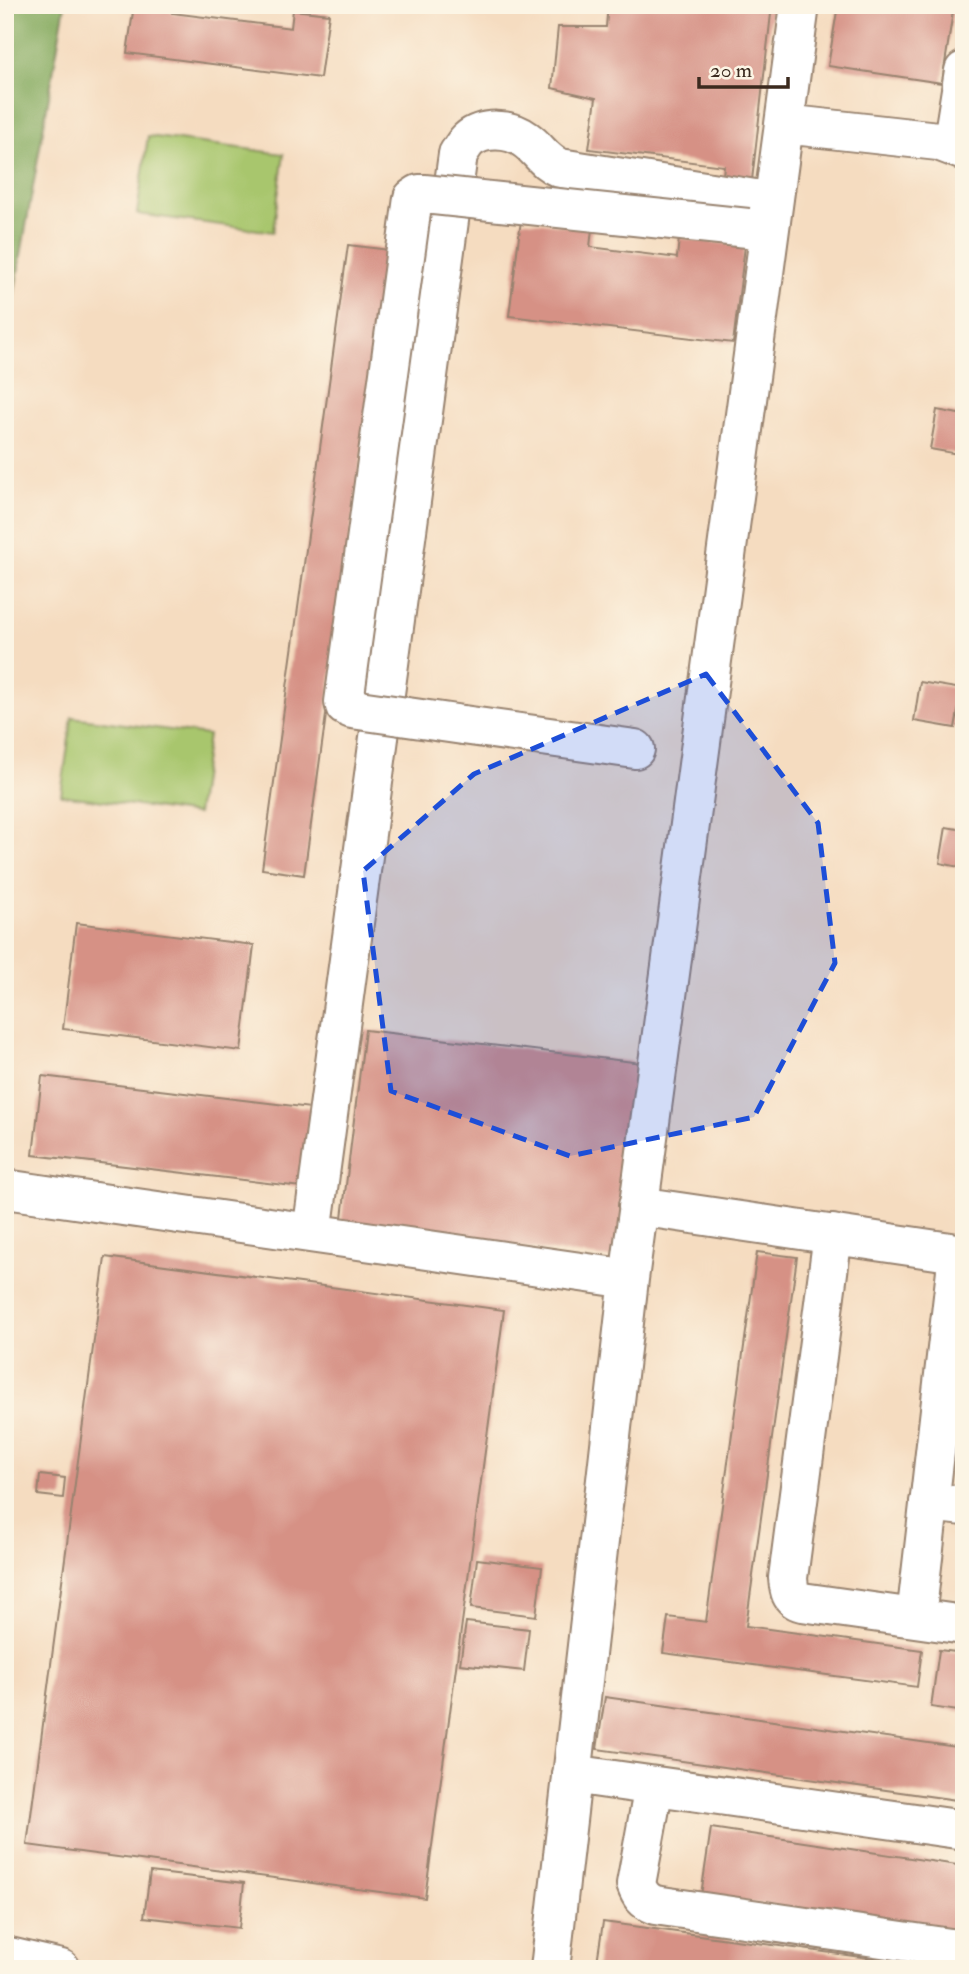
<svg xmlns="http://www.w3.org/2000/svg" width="969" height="1974" viewBox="0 0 969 1974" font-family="'IM FELL Double Pica',serif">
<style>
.green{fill:#a8c66d;stroke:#727846;stroke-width:2}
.forest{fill:#86ab60;stroke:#606a3f;stroke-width:2}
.building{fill:#d69185}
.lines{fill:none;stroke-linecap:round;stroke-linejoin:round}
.minor-casing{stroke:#98836f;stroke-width:42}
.minor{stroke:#fff;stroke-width:38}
.minor-bridge-casing{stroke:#98836f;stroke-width:42;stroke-linecap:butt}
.minor-bridge{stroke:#fff;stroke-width:38}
.marked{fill:#1d4ed8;fill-opacity:0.2;stroke:#1d4ed8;stroke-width:5;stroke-dasharray:14 9;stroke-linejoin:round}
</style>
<rect width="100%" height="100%" fill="#fcf5e5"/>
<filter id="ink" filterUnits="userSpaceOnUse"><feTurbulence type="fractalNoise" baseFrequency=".0143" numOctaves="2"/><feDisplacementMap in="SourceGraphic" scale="14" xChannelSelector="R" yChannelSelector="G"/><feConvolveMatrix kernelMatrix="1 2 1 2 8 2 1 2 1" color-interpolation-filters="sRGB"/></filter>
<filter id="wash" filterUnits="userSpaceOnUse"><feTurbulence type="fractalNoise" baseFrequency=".00686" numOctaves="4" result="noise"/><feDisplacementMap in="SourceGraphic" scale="28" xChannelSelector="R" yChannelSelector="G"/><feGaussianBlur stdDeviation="1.57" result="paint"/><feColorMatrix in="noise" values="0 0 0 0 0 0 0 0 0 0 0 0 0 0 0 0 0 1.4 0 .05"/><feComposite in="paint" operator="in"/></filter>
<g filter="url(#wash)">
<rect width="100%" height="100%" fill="#f5dcc0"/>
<path class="green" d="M148 136 284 154 273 232 137 214Z
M72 717 208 735 197 814 61 795Z"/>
<path class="forest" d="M5 5H65L5 346Z"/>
<g id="blocks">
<path class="building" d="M134 5H173L172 13 291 28 293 10 329 14 320 78 127 53Z
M608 5H772L752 180 723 176 724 166 589 149 596 98 552 88 558 27H606Z
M838 5H954L942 83 828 66Z
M521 220 592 229 590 247 677 258 679 238 745 246 733 343 509 316Z
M348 245 390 250 304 875 262 869Z
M937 410 964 415V455L930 449Z
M920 682 962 689 955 728 914 721Z
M946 827 964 830V868L940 863Z
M76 923 254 945 241 1051 63 1029Z
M365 1030 642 1063 618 1259 341 1226Z
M42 1076 311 1108 301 1187 33 1155Z
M757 1252 797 1257 746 1626 922 1650 917 1687 663 1653 668 1617 706 1622Z
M105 1257 504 1310 425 1898 27 1845Z
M40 1475 65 1478 63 1498 38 1495Z
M477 1559 542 1567 536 1616 471 1608Z
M466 1622 529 1629 524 1671 460 1664Z
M939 1650 964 1653V1712L931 1707Z
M605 1697 964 1748V1801L597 1749Z
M711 1828 964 1866V1935L701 1895Z
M150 1872 244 1883 239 1928 144 1917Z
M603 1922 935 1967V1969H596Z"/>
</g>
</g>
<g filter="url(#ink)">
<use href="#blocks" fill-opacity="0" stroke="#98836f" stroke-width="2"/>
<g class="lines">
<defs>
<path id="minor" d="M784 124 938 141 964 151
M952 146 964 71
M463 725 635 749
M5 1189 629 1279
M638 1206 964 1254
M312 1233 458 154C461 150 464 144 468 140 483 127 510 128 526 140 540 150 543 161 560 168L773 202
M833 1234 788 1578C789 1590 790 1599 802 1602L964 1625
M929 1502 964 1506
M916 1618 958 1253
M572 1774 964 1830
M654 1786 636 1884C640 1895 644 1901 655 1905L964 1950
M5 1956 61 1969
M550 1969 629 1279 800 5"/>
</defs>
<use href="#minor" class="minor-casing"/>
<use href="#minor" class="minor"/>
<defs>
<path id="minor-bridge" d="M463 725 352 709 345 706 344 702 413 198 419 194H424L748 228"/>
</defs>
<use href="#minor-bridge" class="minor-bridge-casing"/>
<use href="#minor-bridge" class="minor-bridge"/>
</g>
</g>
<path class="marked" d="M706 674 818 823 835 963 754 1117 570 1156 391 1091 363 871 474 774Z"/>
<rect width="969" height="1974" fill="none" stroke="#fcf5e5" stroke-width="28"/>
<path d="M699 77v10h89v-10" fill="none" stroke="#3b2a1e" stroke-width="3.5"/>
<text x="710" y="77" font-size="21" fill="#3b2a1e" stroke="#fcf5e5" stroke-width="5" paint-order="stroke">20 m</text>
</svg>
